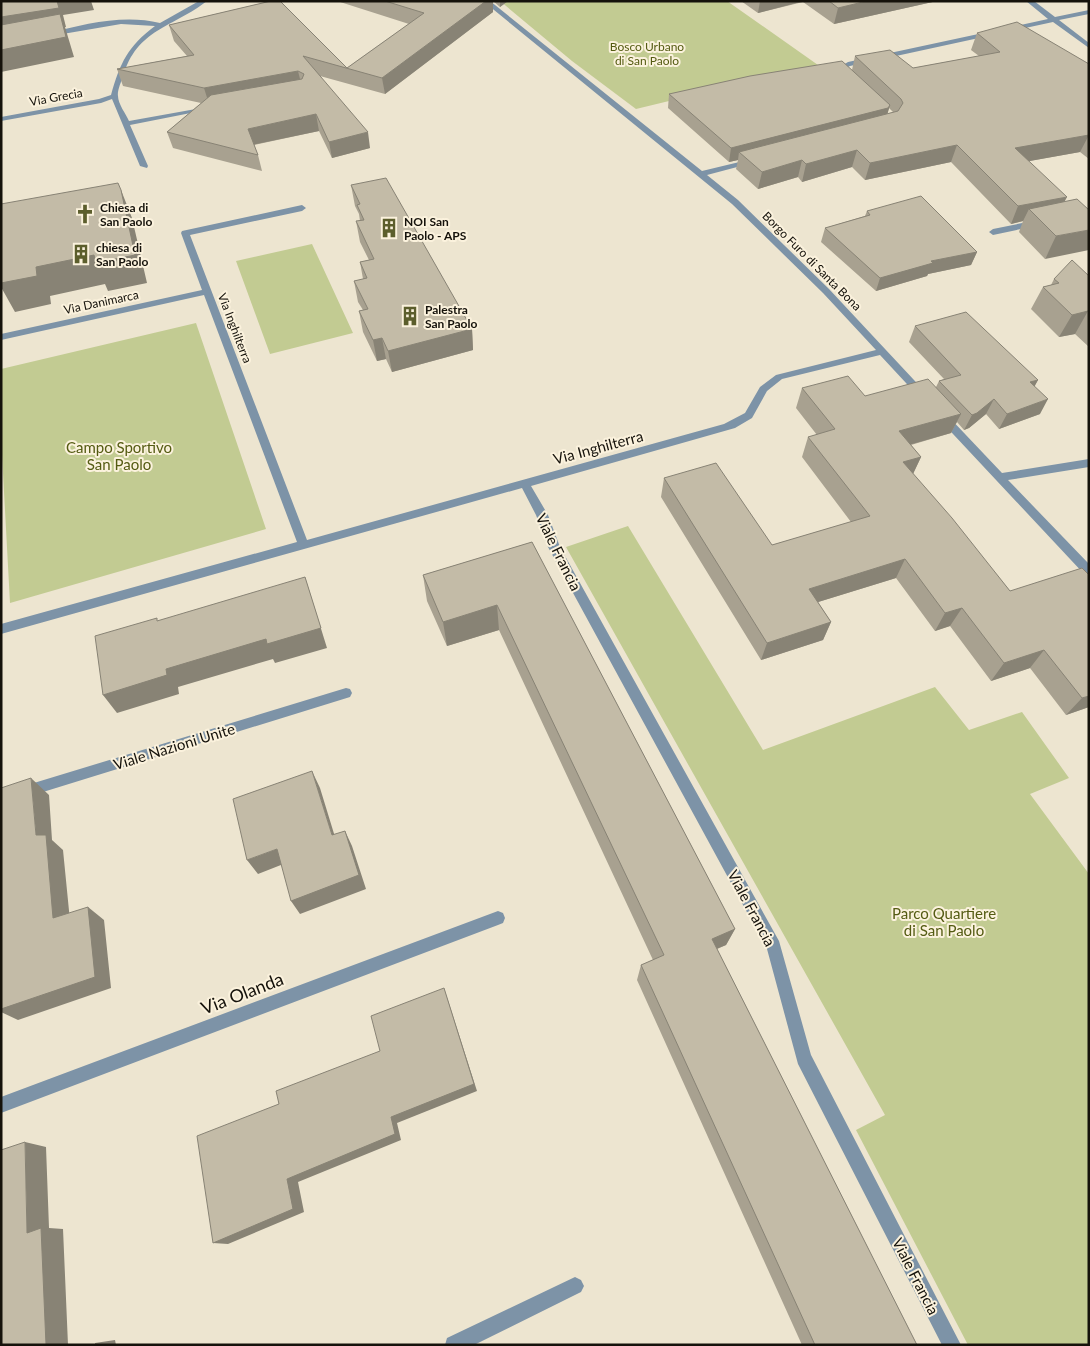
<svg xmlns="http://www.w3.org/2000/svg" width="1090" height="1346" viewBox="0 0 1090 1346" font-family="Lato,sans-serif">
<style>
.green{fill:#c2cb92}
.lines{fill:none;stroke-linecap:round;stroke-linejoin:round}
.street{fill:#7d93a7;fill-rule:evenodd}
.wall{fill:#a8a190;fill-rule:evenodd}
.shaded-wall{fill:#888375}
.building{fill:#c3bba7;stroke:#888375}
.labels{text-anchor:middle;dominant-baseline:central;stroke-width:4;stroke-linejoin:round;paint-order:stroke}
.far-park-label{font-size:12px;fill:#545b12;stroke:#fbf2dd}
.far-street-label{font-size:12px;fill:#15120b;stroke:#fbf2dd}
.far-poi-label{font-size:12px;font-weight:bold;fill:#15120b;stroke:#fbf2dd;text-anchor:start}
.park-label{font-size:15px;fill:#545b12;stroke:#fbf2dd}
.street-label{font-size:15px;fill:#15120b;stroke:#fbf2dd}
.near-street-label{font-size:18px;fill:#15120b;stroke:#fbf2dd}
</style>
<rect width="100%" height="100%" fill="#ede5d0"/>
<path class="green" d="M500 1H727L818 65 636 109 572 61Z
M312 244 353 333 270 354 236 261Z
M196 323 266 529 10 603 1 436V369Z
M628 526 763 750 935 687 969 730 1022 712 1069 778 1030 794 1089 874V1345H968L856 1130 885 1115 566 547Z"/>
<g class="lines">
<path class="street" d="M199 1H207C174 27 136 29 123 77 121 82 117 91 118 96 118 104 126 114 129 121L207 107 211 109 130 125 148 166 147 168 140 166 112 99 101 103 1 121V117L99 99 111 95C120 63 128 46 155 26L121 24 51 36 48 34 49 33C84 24 124 14 160 23Z
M483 1H490L702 171 756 158V162L707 175 738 200 829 289 928 395 923 398 919 397 880 355 782 379 767 391 752 418 735 428 531 486 548 515 560 547 779 941 811 1055 961 1345H942L798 1064 767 949 548 547 536 515 522 488 1 634V624L297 542 204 295 1 340V334L202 290 181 233 182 231 302 205 306 208 302 211 190 235 307 540 724 424 745 413 760 387 776 375 876 350 823 293 732 204Z
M1026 1H1034L1055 17 1089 10V14L1059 20 1089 43V48L1053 22 850 66 846 68 853 77 849 79 838 68 848 62 1048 19Z
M1037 220 1040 221V225L993 235 989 232 993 229Z
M943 413 947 415 1002 473 1089 459V467L1008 480 1089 564V576L1085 575 939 419 938 417Z
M346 688 350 689 352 693 350 697 1 805V793Z
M498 911 503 913 505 918 503 923 498 925 1 1113V1097Z
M575 1277 581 1280 584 1286 581 1292 474 1345H445L447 1338Z"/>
</g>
<path class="wall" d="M271 1 347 68 409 24 337 1H493V12L385 94 320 76 370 148 332 158 319 131 254 145 258 155 262 171 173 148 167 132 201 103 123 86 117 69 187 56 174 41 169 25Z
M493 1H508L500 7Z
M741 1H937L834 24 803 2 758 13Z
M977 33 1089 64V159L1080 152 1029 161 1064 202 1077 199 1045 259 1019 232 1023 221 1011 224 951 162 865 180 852 167 802 182 798 177 758 189 736 169 738 160 729 162 668 108 669 94 852 70 855 56 913 68 979 56 971 50ZM889 108 893 112 887 114Z
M351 185 472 329 473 350 392 372 386 359 377 361 363 332 359 311 363 310 358 302 354 281 363 279 360 262 369 260 360 242 356 221H360L359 214 355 206Z
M867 211 977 252 971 265 928 274 927 276 876 291 821 242 825 228 865 216Z
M1089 276V347L1075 334 1059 337 1031 309 1043 287 1051 285 1054 279Z
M915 326 1038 380 1034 386 1040 414 999 429 986 414 969 428 964 430 957 422 951 433 911 445 921 457 913 474 1010 591 1089 575V707L1066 715 1030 668 991 681 950 626 935 631 896 578 818 602 831 622 823 640 761 660 661 497 664 478 772 545 851 522 802 457 808 437 817 435 796 408 802 388 865 396 936 387 939 381 944 379 909 342Z
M532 542 735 929 726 945 717 949 917 1345H802L637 980 641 965 653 960 499 630 447 646 427 601 423 575Z"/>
<path class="shaded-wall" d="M57 1H91L94 10 63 15 66 27H65L74 57 1 72V17Z
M486 1H493V12L385 94 382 78Z
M500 1H508L500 7Z
M760 1H804L758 13Z
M867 1H937L834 24 838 8Z
M298 71 302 87 209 104 204 88Z
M890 105 886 119 739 152 738 160 729 162 731 148Z
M316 114 319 131 252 145 248 129Z
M368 132 370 148 332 158 329 142Z
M1089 135 1080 152 1008 165 1015 148Z
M957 145 951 162 865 180 870 163Z
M857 150 852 167 802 182 806 164Z
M802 160 798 177 758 189 762 172Z
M121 190 132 218 147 283 108 291 105 284 50 296 51 304 15 312 1 287V283L36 267Z
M1067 197 1058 214 1029 209 1023 221 1011 224 1018 206Z
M1089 230V250L1045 259 1056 236Z
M977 252 971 265 928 274 927 276 876 291 880 278 931 261Z
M1088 311 1075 334 1059 337 1072 315Z
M472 329 473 350 392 372 388 351Z
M382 338 386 359 377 361 373 340Z
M1038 380 1030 395V382Z
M994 399 986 414 969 428 964 430 972 415Z
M1048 399 1040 414 999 429 1007 414Z
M961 414 951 433 891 450 899 431Z
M921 457 912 476 903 462Z
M905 559 896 578 802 607 809 589Z
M305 577 327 648 275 663 273 659 178 687 179 694 117 713 103 695 166 669Z
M497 605 499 630 447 646 443 622Z
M962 608 950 626 935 631 945 613Z
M831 622 823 640 761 660 767 643Z
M1044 650 1030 668 991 681 1004 663Z
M1089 696V707L1066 715 1082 698Z
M312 771 320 788 339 850 332 835Z
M31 778 49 795 52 840 63 850 71 931 53 918 36 835Z
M345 831 352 846 366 889 300 914 291 901Z
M277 849 286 863 258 874 247 860Z
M88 907 104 920 111 988 18 1020 1 1012V1009Z
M735 929 726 945 704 954 712 939Z
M444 988 477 1091 397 1123 401 1140 298 1182 304 1212 228 1244 213 1243 287 1179 391 1117Z
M25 1142 46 1147 49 1228 63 1229 68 1345H46L27 1233Z
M115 1340 116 1345H95V1343Z"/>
<path class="building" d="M1 1H57L59 8 1 17Z
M271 1H280L347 68 424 13 385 1H486L382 78 303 56 368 132 329 142 316 114 248 129 258 155 167 132 211 95 302 79 304 74 298 71 204 88 117 69 194 55 169 25Z
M829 1H867L838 8Z
M60 14 66 37 1 50V25Z
M1017 22 1089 64V72H1088L1089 73V135L1015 148 1067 197 1018 206 957 145 870 163 857 150 806 164 802 160 762 172 739 152 898 111 903 103 901 99 855 56 890 50 913 68 1000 52 977 33Z
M842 61 890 105 888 108 731 148 669 94 750 76Z
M386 178 472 329 388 351 382 338 373 340 359 311 368 309 354 281 367 278 360 262 374 259 356 221 364 220 357 205 360 204 351 185Z
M118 183 121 190 135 255 96 263 94 255 36 267 37 276 1 283V204Z
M921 196 977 252 931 261 933 263 880 278 825 228 870 215 867 211Z
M1077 199 1089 210V230L1056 236 1029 209Z
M1072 260 1089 276V312L1088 311 1072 315 1043 287 1059 283 1054 279Z
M966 312 1038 380 1030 382 1048 399 1007 414 994 399 977 413 972 415 939 381 961 375 915 326Z
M848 376 865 396 928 379 961 414 899 431 921 457 903 462 952 518 1010 591 1082 568 1089 575V696L1082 698 1044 650 1004 663 962 608 945 613 905 559 809 589 831 622 767 643 664 478 716 463 772 545 870 516 808 437 835 429 802 388Z
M532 542 735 929 712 939 917 1345H815L641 965 664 955 497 605 443 622 423 575Z
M305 577 321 628 267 644 266 639 166 669 167 675 103 695 95 636 157 618V621Z
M312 771 332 835 345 831 359 875 291 901 277 849 247 860 233 799Z
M31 778 36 835H46L53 918 88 907 95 977 1 1009V788Z
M444 988 474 1084 391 1117 395 1134 287 1179 293 1209 213 1243 197 1136 279 1104 276 1091 380 1051 371 1016Z
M25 1142 27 1233 41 1228 46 1345H1V1150Z"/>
<defs>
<symbol id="church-bare" viewBox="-9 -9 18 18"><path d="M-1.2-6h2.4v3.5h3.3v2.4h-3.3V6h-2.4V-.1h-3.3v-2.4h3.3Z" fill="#5c5e2c" stroke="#fbf2dd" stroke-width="2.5" paint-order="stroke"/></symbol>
<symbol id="building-bare" viewBox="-9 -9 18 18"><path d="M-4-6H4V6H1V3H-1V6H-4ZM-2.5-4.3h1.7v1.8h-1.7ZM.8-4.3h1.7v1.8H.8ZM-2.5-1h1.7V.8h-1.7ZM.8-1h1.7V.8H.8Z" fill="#5c5e2c" stroke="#fbf2dd" stroke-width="2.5" paint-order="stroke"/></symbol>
</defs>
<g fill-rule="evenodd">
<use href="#church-bare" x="71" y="200" width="28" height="28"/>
<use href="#building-bare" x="375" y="214" width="28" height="28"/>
<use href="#building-bare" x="67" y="240" width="28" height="28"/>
<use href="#building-bare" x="396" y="302" width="28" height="28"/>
</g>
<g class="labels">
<g class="far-park-label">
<text x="647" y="46">Bosco Urbano<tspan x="647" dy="14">di San Paolo</tspan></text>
</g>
<g class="far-street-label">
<text transform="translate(56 97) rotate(-10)">Via Grecia</text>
<text transform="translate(812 261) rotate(45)">Borgo Furo di Santa Bona</text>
<text transform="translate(101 302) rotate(-12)">Via Danimarca</text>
<text transform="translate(235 328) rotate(69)">Via Inghilterra</text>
</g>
<g class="far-poi-label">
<text x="100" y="207">Chiesa di<tspan x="100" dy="14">San Paolo</tspan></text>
<text x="404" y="221">NOI San<tspan x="404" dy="14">Paolo - APS</tspan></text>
<text x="96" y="247">chiesa di<tspan x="96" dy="14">San Paolo</tspan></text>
<text x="425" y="309">Palestra<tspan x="425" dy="14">San Paolo</tspan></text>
</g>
<g class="park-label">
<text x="119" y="447">Campo Sportivo<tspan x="119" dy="17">San Paolo</tspan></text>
<text x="944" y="913">Parco Quartiere<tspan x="944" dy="17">di San Paolo</tspan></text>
</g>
<g class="street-label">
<text transform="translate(598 447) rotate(-15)">Via Inghilterra</text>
<text transform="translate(559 552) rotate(64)">Viale Francia</text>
<text transform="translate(174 746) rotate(-17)">Viale Nazioni Unite</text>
<text transform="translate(752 908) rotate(62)">Viale Francia</text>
<text transform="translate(916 1276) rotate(63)">Viale Francia</text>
</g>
<g class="near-street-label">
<text transform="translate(242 993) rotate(-21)">Via Olanda</text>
</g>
</g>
<rect width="1090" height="1346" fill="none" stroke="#15120b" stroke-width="5"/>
</svg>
